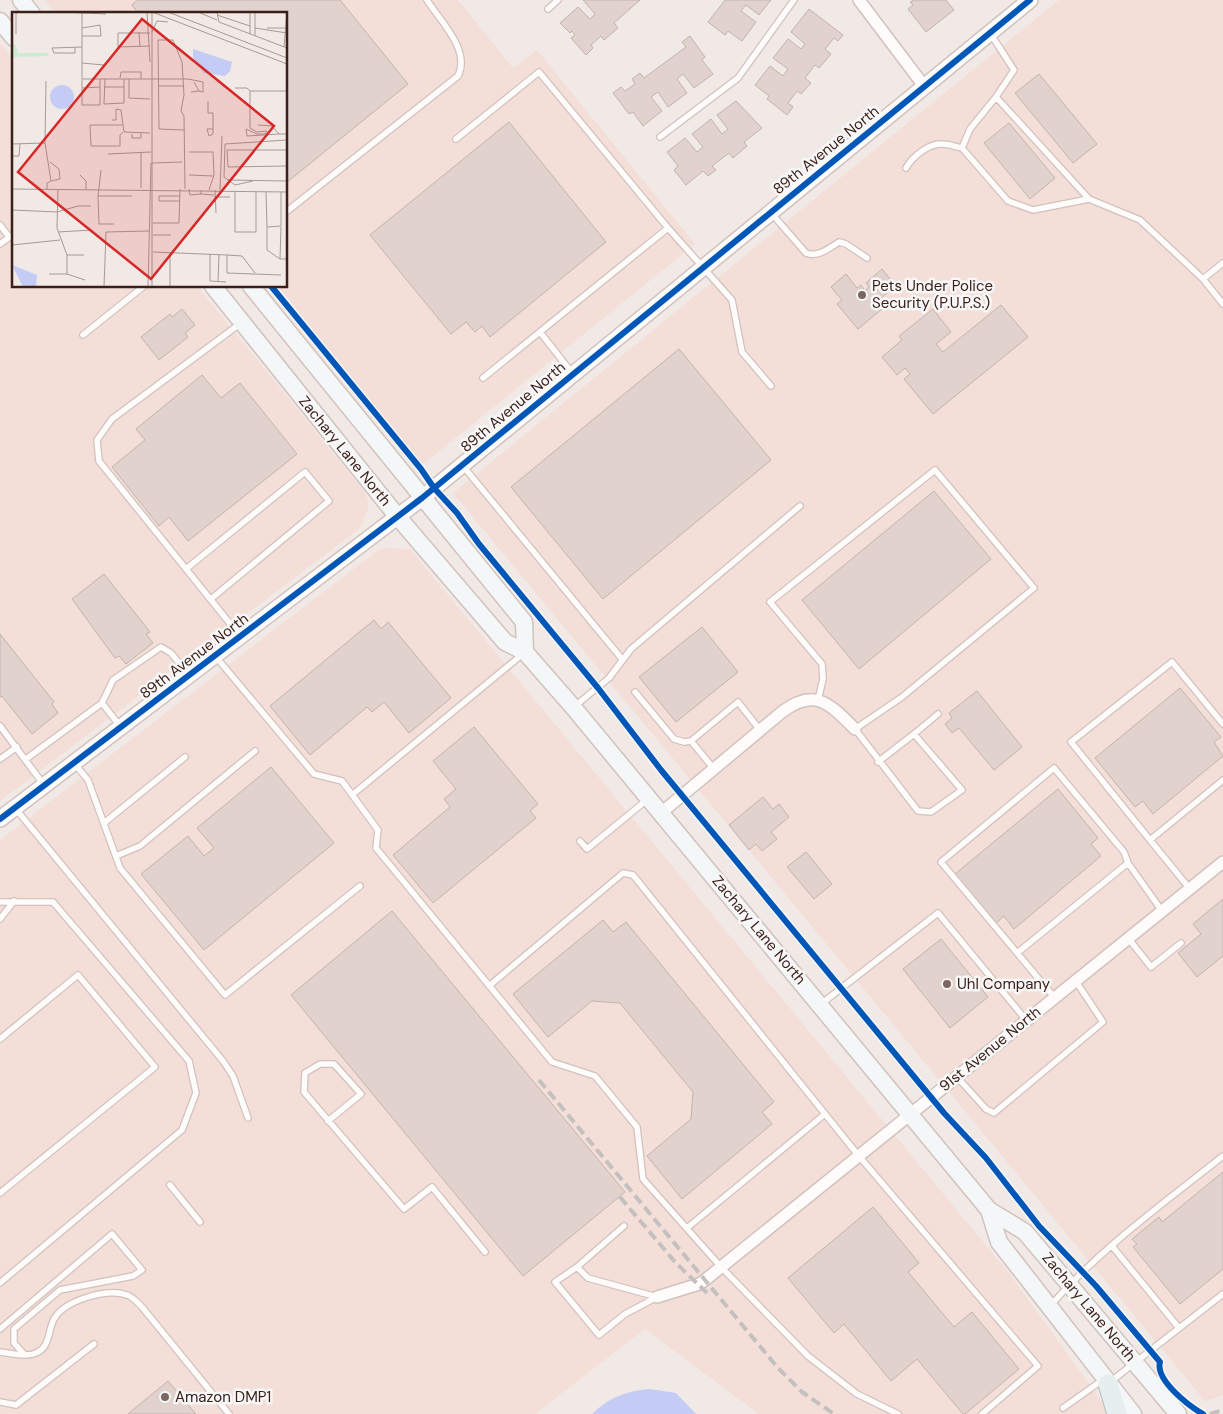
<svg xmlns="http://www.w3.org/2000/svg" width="1223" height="1414" viewBox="0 0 1223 1414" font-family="'DM Sans',sans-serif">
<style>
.built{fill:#f4ded8}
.water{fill:#c4cbf5}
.building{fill:#e1d2ce;stroke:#c2b3ae}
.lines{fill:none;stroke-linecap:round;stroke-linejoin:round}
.service-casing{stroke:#d2c1bd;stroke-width:8}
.minor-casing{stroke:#d2c1bd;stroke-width:14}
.tertiary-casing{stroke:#d2c1bd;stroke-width:18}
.secondary-casing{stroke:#d2c1bd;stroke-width:19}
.trunk-casing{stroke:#b2babb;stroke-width:21}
.service{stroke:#fdfcfb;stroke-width:5.5}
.minor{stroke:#fdfcfb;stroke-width:11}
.tertiary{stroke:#fdfcfb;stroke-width:15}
.secondary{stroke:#f4f7f7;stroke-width:16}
.trunk{stroke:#e6eef0;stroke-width:19}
.rail{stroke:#c4c0bf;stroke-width:4;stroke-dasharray:10 5;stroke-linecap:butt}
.cycleway-casing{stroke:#f7f7f7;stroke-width:9}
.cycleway{stroke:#0057b8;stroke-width:6}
.poi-dot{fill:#7b6661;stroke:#f7f7f7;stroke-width:2}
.labels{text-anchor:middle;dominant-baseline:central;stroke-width:5;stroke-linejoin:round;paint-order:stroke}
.street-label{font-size:15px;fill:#3b201a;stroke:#f7f7f7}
.poi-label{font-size:15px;fill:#3b201a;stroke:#f7f7f7;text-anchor:start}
.inset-road{fill:none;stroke:#a89994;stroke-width:1}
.view{fill:#d62828;fill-opacity:0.15;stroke:#d62828;stroke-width:2.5}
.inset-edge{fill:none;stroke:#3b201a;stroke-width:2.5}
</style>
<rect width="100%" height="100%" fill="#f1e9e6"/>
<path class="built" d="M45 0H458L513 68 537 50 695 244 422 465 278 286H286V14H57Z
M1059 0H1223V1395L1205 1401 453 493Z
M0 43 14 60V286H197L364 491 368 500V509L360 528 0 801Z
M381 548 410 549 1008 1272 1111 1414H759L645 1329 535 1414H0V840Z"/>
<path class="water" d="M649 1389 676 1393 696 1414H592C608 1398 626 1391 649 1389Z"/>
<path class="building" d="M137 0H340L408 84 286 183V14H139L132 5Z
M583 0H640L614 23 618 28 604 40 601 36 591 45 593 48 586 55 571 38 575 35 572 31 570 33 560 23 578 7 590 19 595 14Z
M725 0H771L759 15 746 5 741 11 756 22 742 41 728 31 725 35 708 22Z
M914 0H946L954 10 926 32 908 9 913 5 910 2Z
M809 9 843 35 838 41 834 38 825 49 831 54 819 68 815 65 805 78 811 83 801 94 797 91 788 103 793 107 787 115 767 99 769 96 755 85 770 66 783 76 788 69 773 58 788 39 801 49 805 44 791 32Z
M690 36 705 57 702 60 713 74 694 88 683 74 677 79 687 93 668 107 658 92 651 97 662 111 643 126 633 112 629 114 613 93 621 87 625 91 635 84 632 79 640 73 644 78 686 47 682 42Z
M1039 74 1097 144 1073 163 1015 93Z
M736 101 762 128 744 142 747 146 733 158 729 153 712 166 716 170 708 176 703 171 686 185 674 170 678 166 667 152 685 138 697 152 703 147 692 134 711 119 722 134 728 129 717 115Z
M509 122 606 242 490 337 482 326 475 332 466 322 451 334 370 235Z
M1009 123 1055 178 1030 199 984 143Z
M882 269 896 286 876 302 882 309 858 329 837 304 842 300 831 287 846 274 857 288 861 285 865 291 869 287 866 283Z
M1001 305 1028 337 933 414 904 379 910 374 905 368 897 375 882 357 902 340 899 336 933 309 951 332 936 344 943 352Z
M182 309 195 325 185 333 188 337 159 360 141 337 170 314 172 317Z
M679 349 771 460 603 599 511 487Z
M202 375 221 398 240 383 297 454 188 541 169 517 159 526 112 467 145 440 136 429Z
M934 491 991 559 859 669 802 600Z
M104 574 150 632 146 634 153 643 126 664 119 656 115 658 72 599Z
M374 620 381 629 388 622 451 698 409 733 384 702 372 712 367 707 310 755 270 706Z
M702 627 738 672 676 722 639 677Z
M0 634 54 702 52 704 58 713 32 734 2 696 0 697Z
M1180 688 1221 737 1214 742 1223 756 1153 814 1143 801 1135 807 1095 758Z
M977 691 1022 747 994 770 959 728 952 733 945 724 952 718 949 713Z
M474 727 538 804 530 811 536 818 433 903 393 855 450 807 444 799 456 789 433 761Z
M271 767 334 843 204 950 141 874 188 836 204 856 214 848 197 828Z
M1058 789 1098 838 1091 844 1101 856 1014 929 1004 916 996 923 955 874Z
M763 797 773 809 779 804 789 817 771 832 777 839 762 851 756 844 749 850 729 825Z
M806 852 832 884 814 899 787 867Z
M1223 899V956L1197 977 1178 953 1201 934 1193 924Z
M392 911 625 1192 523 1276 291 995Z
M603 920 613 932 626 922 774 1102 762 1112 772 1124 682 1199 647 1156 691 1119 693 1092 620 1003 592 1001 548 1037 513 994Z
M941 939 988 997 950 1028 903 969Z
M1223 1172V1269L1180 1304 1133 1247 1137 1244 1132 1239 1159 1217 1162 1222Z
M873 1207 919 1263 908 1272 954 1327 972 1312 1019 1369 965 1414H963L917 1359 891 1381 844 1324 834 1333 788 1278Z
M168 1381 196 1414H128Z"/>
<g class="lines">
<defs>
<path id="service" d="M548 9 558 0
M990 33 1014 70 996 97 1089 199 1140 220 1203 279
M996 97 970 129 962 148 1008 201 1033 210 1089 199
M660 137 738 78 794 0
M456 139 539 72 668 228
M906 168C912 157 929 143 942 144 949 144 956 147 962 148
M286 212 458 76C471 50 440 21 427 0
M772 214 806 253C818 258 829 248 839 242L846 244 867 258
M0 225 9 237
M0 244 14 234
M1223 263 1203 279 1223 304
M540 332 572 373
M83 335 144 286
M483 378 668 228 732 300 742 352 771 386
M463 466 622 659
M186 569 305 472 329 501 211 599
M240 636 99 461 97 440 112 419 241 323
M216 657 314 774 342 781 378 830 376 848 552 1062 595 1076 637 1127 643 1179 721 1267 808 1356 857 1394 898 1414
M635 692 674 739 684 742 691 741
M818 700 823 679 822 664 770 602 935 470 1034 588 902 697 855 729 918 811 931 812 962 790 914 734 938 714
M102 703 113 680 161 647 171 653 189 675
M575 706 609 678 631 649 800 506
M0 726 44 785
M0 759 17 747
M26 759 102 703 120 726
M878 762 914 734
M74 763 88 780 120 868 225 995 360 886
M714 769 691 741 738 702 760 730
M352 795 524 653
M15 808 223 1061 233 1076 248 1118
M104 823 185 757
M1150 840 1071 742 1172 662 1223 724
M580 841 587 849 648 799
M116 856 140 846 255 751
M1190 889 1150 840 1223 780
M0 902H53L189 1061 196 1093 182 1130 0 1283
M0 919 14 901
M1128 938 1151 967 1181 943
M1017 953 1128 863
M489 986 623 873 633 875 858 1155 1038 1366 982 1414
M1054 997 941 862 1054 768 1124 852 1128 863 1162 911
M821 1004 938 913 1026 1020
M0 1039 78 975 155 1067 0 1193
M957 1077 986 1109 994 1113 1103 1022 1075 980
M328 1121 361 1094 334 1064H320L305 1073 304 1092 404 1209 432 1187 485 1252
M170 1185 200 1222
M624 1226 577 1267 588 1278 657 1297
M687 1228 825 1114
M1112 1246 1179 1328
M577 1267 555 1282 599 1335 625 1314 657 1297
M1051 1305C1101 1248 1164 1203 1223 1156
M0 1329 112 1234 142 1270 133 1276 60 1290 14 1329V1343L23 1353
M0 1352C11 1353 28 1358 38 1352 50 1346 48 1330 54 1319 65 1300 107 1288 127 1295 133 1297 137 1302 142 1307L229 1414
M1110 1382 1223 1294
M0 1402 16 1405 94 1344
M1063 1408 1104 1379"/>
<path id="minor" d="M859 0 924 86
M661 813 782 712C815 687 830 704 855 729
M657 1297 699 1284 705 1280 1223 862"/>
<path id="tertiary" d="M0 819 422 498 1030 0"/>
<path id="secondary" d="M21 0 32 14
M0 21 14 38
M213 286 397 516 505 642 525 652 573 707 989 1210 1025 1232 1178 1414
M251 286 524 622 525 652
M989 1210 999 1242 1133 1414"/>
<path id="trunk" d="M1108 1384 1117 1414"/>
</defs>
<use href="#service" class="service-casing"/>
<use href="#minor" class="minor-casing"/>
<use href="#tertiary" class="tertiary-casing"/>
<use href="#secondary" class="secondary-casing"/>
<use href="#trunk" class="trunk-casing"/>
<use href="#service" class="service"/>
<use href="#minor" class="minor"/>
<use href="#tertiary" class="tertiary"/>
<use href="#secondary" class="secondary"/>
<use href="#trunk" class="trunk"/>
<path class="rail" d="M539 1080 778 1368 802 1392 834 1414
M620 1197 675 1262 707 1293
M1210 1414 1223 1410"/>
<defs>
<path id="cycleway" d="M271 286 421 469 434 488 457 513 479 544 598 688 661 770 944 1113 986 1158 1039 1226 1096 1286 1160 1362C1155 1380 1189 1406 1203 1414
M0 819 422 498 1030 0"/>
</defs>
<use href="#cycleway" class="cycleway-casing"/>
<use href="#cycleway" class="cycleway"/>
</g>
<g class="poi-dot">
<circle cx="862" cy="295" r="5"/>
<circle cx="947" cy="984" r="5"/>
<circle cx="165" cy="1397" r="5"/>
</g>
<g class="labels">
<g class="street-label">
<text transform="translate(826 150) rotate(-39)">89th Avenue North</text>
<text transform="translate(513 407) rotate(-40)">89th Avenue North</text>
<text transform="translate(345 451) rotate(51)">Zachary Lane North</text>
<text transform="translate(194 656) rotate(-37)">89th Avenue North</text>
<text transform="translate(759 930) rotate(50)">Zachary Lane North</text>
<text transform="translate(990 1049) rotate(-39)">91st Avenue North</text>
<text transform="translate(1089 1307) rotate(50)">Zachary Lane North</text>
</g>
<g class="poi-label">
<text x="872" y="286">Pets Under Police<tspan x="872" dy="17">Security (P.U.P.S.)</tspan></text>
<text x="957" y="984">Uhl Company</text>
<text x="175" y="1397">Amazon DMP1</text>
</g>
</g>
<g transform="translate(12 12)">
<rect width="275" height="275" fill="#f1e9e6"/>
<path d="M0 32 4 33 6 41H36L37 44 0 45Z" fill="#ccebd2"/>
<path d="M181 37 220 50 218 59 213 64 192 61 181 46ZM38 85a12 12 0 1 1 24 0a12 12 0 1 1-24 0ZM0 253 25 263 24 275H11Z" fill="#c4cbf5"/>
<path class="inset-road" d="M49 0 94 2M70 0V76L88 75V67M135 0 138 50M140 0V275M140 0 275 52M156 0 275 46M186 0 205 8M205 0 207 10 275 36M238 0V22M243 0V24M205 3 238 14M70 16 88 13 89 24H70M243 16 275 21M255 16H275M127 20 128 35M140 20 145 9 156 10M138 21H106V35L138 34M4 22V0M63 35V41H42L40 36 70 35M272 35 275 0M70 51 92 53M108 66 109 60H129V67M71 67H176L191 70V80L187 79M93 67 92 92 112 91V67M117 67V86L138 87M147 74H172M92 75H112M70 76V93H88V75M223 76H235L238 79H275M238 79V116L245 120 255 119M179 80 187 79 182 70M196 89V101H201V122L197 124 195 117H201M100 108H104V97L109 98 112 120 138 121M110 113H78L79 134H108V123L111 120M246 113 260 114 267 122H275M172 118 147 117 146 28H161L170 50 172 83 169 99 172 104 173 177M255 119 253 122H245L234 117 235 124 267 122M120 122V126H129V121M33 131 39 169 35 171V177M0 132 33 131 34 69M275 138H215L216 155 275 154M177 140H201L202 163 197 178M129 141V176M96 142 139 140M0 144H7L8 132M38 150 47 157 48 167 39 169M140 151 170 150M89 158 86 184H120M68 163 74 169V177M177 163 201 164M216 168 275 169M241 169 223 173 212 165 213 132 275 128M0 177 275 180M177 177 178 183 189 182M189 178V182L202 183M203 178 204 201M208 178 210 124M223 179V220H244V180M254 180 255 215 269 214V180M86 184 87 212H102M168 184H147V189H168M202 185H218M0 198 45 200 66 194H79M141 211H167L168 177M255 215V238L268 247H275M46 220 80 218M141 223H159M0 233 48 228M141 240 215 243V261L269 263M198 242V269L214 270M55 243H72M215 243 230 244 243 261M268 247 269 215M37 262H55V243L45 216 46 177M55 262 73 268M206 270 207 243M92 275 94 220 137 219M136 275 139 151M158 275V241"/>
<path class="view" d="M130 7 262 114 139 267 6 160Z"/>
<rect width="275" height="275" class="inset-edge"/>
</g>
</svg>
